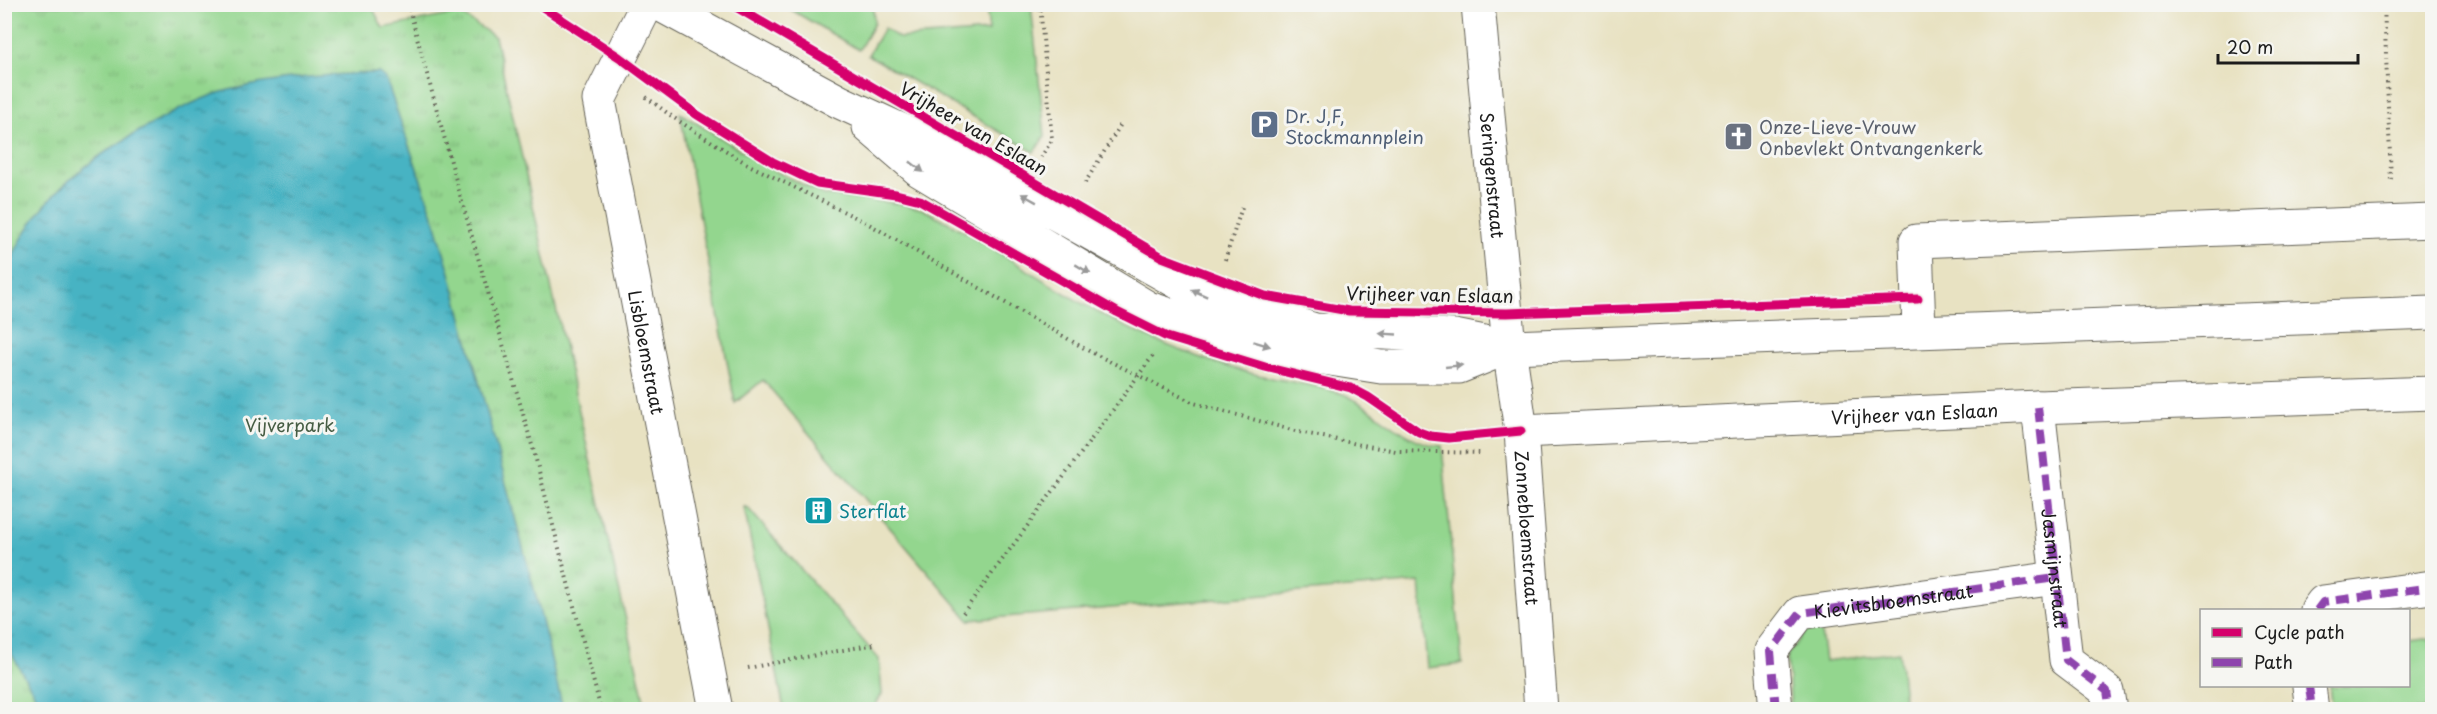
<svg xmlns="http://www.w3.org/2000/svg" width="2437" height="714" viewBox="0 0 2437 714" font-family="'Playpen Sans',sans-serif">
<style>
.grass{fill:#93d68e;stroke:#587955;stroke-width:1.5}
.park{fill:url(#park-tufts);stroke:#587955;stroke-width:1.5}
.water{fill:url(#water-ripples);stroke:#316870;stroke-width:1.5}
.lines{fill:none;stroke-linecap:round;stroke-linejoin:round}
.minor-casing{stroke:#636156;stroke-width:35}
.tertiary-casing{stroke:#636156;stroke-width:35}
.path{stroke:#636156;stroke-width:4;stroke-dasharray:1.5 4.5;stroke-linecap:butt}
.minor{stroke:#fff;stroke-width:33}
.tertiary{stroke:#fff;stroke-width:33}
.quiet{stroke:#8e44ad;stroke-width:8;stroke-dasharray:15 8;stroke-linecap:butt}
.cycleway-casing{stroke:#f6f6f2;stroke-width:13}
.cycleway{stroke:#d6006c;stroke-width:9}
.oneway{fill:#999}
.labels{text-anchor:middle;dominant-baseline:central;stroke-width:6;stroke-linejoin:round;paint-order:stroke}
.service-label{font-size:18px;fill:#4e5e75;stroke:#f6f6f2;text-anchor:start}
.worship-label{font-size:18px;fill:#5b616d;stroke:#f6f6f2;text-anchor:start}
.street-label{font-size:18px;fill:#1c1c1c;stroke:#f6f6f2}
.park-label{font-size:18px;fill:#465d44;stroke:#f6f6f2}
.culture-label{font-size:18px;fill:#0d838f;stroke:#f6f6f2;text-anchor:start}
</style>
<defs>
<pattern id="park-tufts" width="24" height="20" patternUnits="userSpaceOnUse" patternTransform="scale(1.5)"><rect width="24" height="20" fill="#93d68e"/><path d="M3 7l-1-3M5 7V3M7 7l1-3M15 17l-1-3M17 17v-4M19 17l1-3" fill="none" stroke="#7eb77a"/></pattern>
<pattern id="water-ripples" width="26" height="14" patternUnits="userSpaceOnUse" patternTransform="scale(1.5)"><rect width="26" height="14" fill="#46b3c3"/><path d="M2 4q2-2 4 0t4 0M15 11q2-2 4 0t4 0" fill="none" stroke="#3a919e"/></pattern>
</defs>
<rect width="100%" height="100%" fill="#f6f6f2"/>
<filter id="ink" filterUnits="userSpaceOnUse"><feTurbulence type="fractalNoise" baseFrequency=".0167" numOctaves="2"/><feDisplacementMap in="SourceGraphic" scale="12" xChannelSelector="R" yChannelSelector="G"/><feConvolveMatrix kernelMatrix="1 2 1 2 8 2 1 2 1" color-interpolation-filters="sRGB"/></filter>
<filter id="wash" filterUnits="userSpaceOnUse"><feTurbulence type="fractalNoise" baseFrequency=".008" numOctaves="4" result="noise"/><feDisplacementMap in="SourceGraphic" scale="24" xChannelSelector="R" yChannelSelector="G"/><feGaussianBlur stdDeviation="1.35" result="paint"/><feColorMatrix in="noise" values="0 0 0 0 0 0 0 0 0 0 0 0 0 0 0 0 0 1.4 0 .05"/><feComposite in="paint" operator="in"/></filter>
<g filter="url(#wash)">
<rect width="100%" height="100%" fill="#e8e2c2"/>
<path class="grass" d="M783 5H873L874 23 859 50Z
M986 5H1031L1045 136 1034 152 868 55 884 28 899 38 989 31Z
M680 113 773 170 824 195 903 204 922 209C997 245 1063 299 1139 333 1179 351 1220 366 1263 376 1289 382 1318 385 1343 394 1377 408 1404 444 1442 446L1462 664 1427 668 1420 582 969 620 763 380 735 403Z
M744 507H747L879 659 882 694 873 709H784Z
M1820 624 1825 661 1899 652 1905 709H1791L1787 655 1811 625Z
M2432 638V709H2333L2330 686H2408L2409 641Z"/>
<path class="park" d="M4 5H371L383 28 459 13 495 37 646 709H5Z"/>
<path class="water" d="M379 73 386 79 433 215 449 269 539 608 563 709H43L12 655 5 636 4 277C9 266 13 254 19 244 48 188 100 152 154 123 177 110 204 96 229 90 278 78 329 74 379 73Z"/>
</g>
<g filter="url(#ink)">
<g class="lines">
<defs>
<g id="minor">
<path id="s1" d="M647 4 599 100 716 710"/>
<path id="s2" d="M1478 4 1509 347 1521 431 1541 710"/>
<path d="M1919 331 1916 241 2432 221"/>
<path id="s3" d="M2038 407 2066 660 2107 691 2110 710"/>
<path id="s4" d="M1521 431 2038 407 2432 393"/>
<path d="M2317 610 2323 602 2432 587"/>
<path d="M2309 686 2312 710"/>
<path id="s5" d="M1776 710 1771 651 1800 613 2056 578"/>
</g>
<path id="tertiary" d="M659 4 840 102 933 145 1201 295 1315 330 1454 336 1509 347 2432 313
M869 127 919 170 1148 308 1292 353 1381 367H1459L1509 347"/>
</defs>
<use href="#minor" class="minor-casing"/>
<use href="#tertiary" class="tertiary-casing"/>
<path class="path" d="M408 4 460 195 534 452 601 710
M1040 4 1052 140 1041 157
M2384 4 2391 181
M646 97 674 118 749 165 867 223 1089 351 1194 403 1299 432 1357 444 1396 451 1482 453
M1085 183 1121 124
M1225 260 1243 204
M963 613 1155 353
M748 668 875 644"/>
<use href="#minor" class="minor"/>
<use href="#tertiary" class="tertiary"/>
<path class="quiet" d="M2038 407 2066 660 2107 691 2110 710
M2317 610 2323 602 2432 587
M2309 686 2312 710
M1776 710 1771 651 1800 613 2056 578"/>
<defs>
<path id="cycleway" d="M538 4 619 57 696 114 773 162 817 183 896 194 920 200 1117 312 1167 337 1265 367 1351 388 1368 397 1419 432 1430 436 1449 438 1521 431
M731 4 1162 257 1265 296 1349 311 1507 313 1918 299"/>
</defs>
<use href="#cycleway" class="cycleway-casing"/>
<use href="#cycleway" class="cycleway"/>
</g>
<defs><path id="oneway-solid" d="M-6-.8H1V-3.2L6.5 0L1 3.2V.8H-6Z" transform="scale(1.5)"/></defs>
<g class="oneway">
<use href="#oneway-solid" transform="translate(917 167) rotate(38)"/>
<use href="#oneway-solid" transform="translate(1029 198) rotate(-151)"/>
<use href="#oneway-solid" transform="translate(1083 269) rotate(31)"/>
<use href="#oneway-solid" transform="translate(1199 293) rotate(-156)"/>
<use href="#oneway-solid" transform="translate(1388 334) rotate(-177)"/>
<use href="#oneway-solid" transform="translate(1262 344) rotate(17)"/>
<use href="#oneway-solid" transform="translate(1454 366) rotate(-6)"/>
</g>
</g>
<defs>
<symbol id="parking-square" viewBox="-11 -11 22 22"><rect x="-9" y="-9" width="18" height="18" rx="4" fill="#5c6f8a" stroke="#f6f6f2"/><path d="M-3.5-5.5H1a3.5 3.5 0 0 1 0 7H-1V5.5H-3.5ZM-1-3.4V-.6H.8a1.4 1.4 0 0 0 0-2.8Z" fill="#fff"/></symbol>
<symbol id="church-square" viewBox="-11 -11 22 22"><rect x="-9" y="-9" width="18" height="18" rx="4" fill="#6b7280" stroke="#f6f6f2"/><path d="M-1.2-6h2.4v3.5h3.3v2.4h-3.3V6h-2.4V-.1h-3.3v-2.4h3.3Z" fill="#fff"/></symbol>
<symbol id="building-square" viewBox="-11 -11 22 22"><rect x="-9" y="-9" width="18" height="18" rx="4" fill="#0f9aa8" stroke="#f6f6f2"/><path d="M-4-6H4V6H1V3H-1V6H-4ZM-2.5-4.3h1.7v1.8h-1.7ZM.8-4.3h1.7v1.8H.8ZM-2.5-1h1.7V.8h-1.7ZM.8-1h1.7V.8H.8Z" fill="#fff"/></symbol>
</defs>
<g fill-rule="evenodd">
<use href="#parking-square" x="1248" y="108" width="33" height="33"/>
<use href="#church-square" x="1722" y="120" width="33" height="33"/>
<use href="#building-square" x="802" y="494" width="33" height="33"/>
</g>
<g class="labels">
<g class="service-label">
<text x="1285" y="115">Dr. J,F,<tspan x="1285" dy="21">Stockmannplein</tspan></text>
</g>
<g class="worship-label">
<text x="1759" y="126">Onze-Lieve-Vrouw<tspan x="1759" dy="21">Onbevlekt Ontvangenkerk</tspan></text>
</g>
<g class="street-label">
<text transform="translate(974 128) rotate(30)">Vrijheer van Eslaan</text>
<text stroke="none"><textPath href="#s2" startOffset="172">Seringenstraat</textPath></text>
<text transform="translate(1430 294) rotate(1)">Vrijheer van Eslaan</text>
<text stroke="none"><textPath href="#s1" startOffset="364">Lisbloemstraat</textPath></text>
<text stroke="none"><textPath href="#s4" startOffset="394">Vrijheer van Eslaan</textPath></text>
<text stroke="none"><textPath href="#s2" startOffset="526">Zonnebloemstraat</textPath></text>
<text stroke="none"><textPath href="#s3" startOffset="162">Jasmijnstraat</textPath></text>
<text stroke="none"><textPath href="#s5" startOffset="201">Kievitsbloemstraat</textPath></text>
</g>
<g class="park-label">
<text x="290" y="424">Vijverpark</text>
</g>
<g class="culture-label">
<text x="839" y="510">Sterflat</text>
</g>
</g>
<rect width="2437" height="714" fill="none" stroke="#f6f6f2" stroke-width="24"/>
<rect x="2200" y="609" width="210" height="78" fill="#f6f6f2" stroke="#9f9f9c" stroke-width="1.5"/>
<rect x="2212" y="628" width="30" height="9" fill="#d6006c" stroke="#9f9f9c" stroke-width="1.5"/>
<text x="2254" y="639" font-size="18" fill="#1c1c1c">Cycle path</text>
<rect x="2212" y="658" width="30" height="9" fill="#8e44ad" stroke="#9f9f9c" stroke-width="1.5"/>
<text x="2254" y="669" font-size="18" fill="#1c1c1c">Path</text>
<path d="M2218 54v9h140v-9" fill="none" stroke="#1c1c1c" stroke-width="3"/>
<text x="2227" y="54" font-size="18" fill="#1c1c1c" stroke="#f6f6f2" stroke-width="4.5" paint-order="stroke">20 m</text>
</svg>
